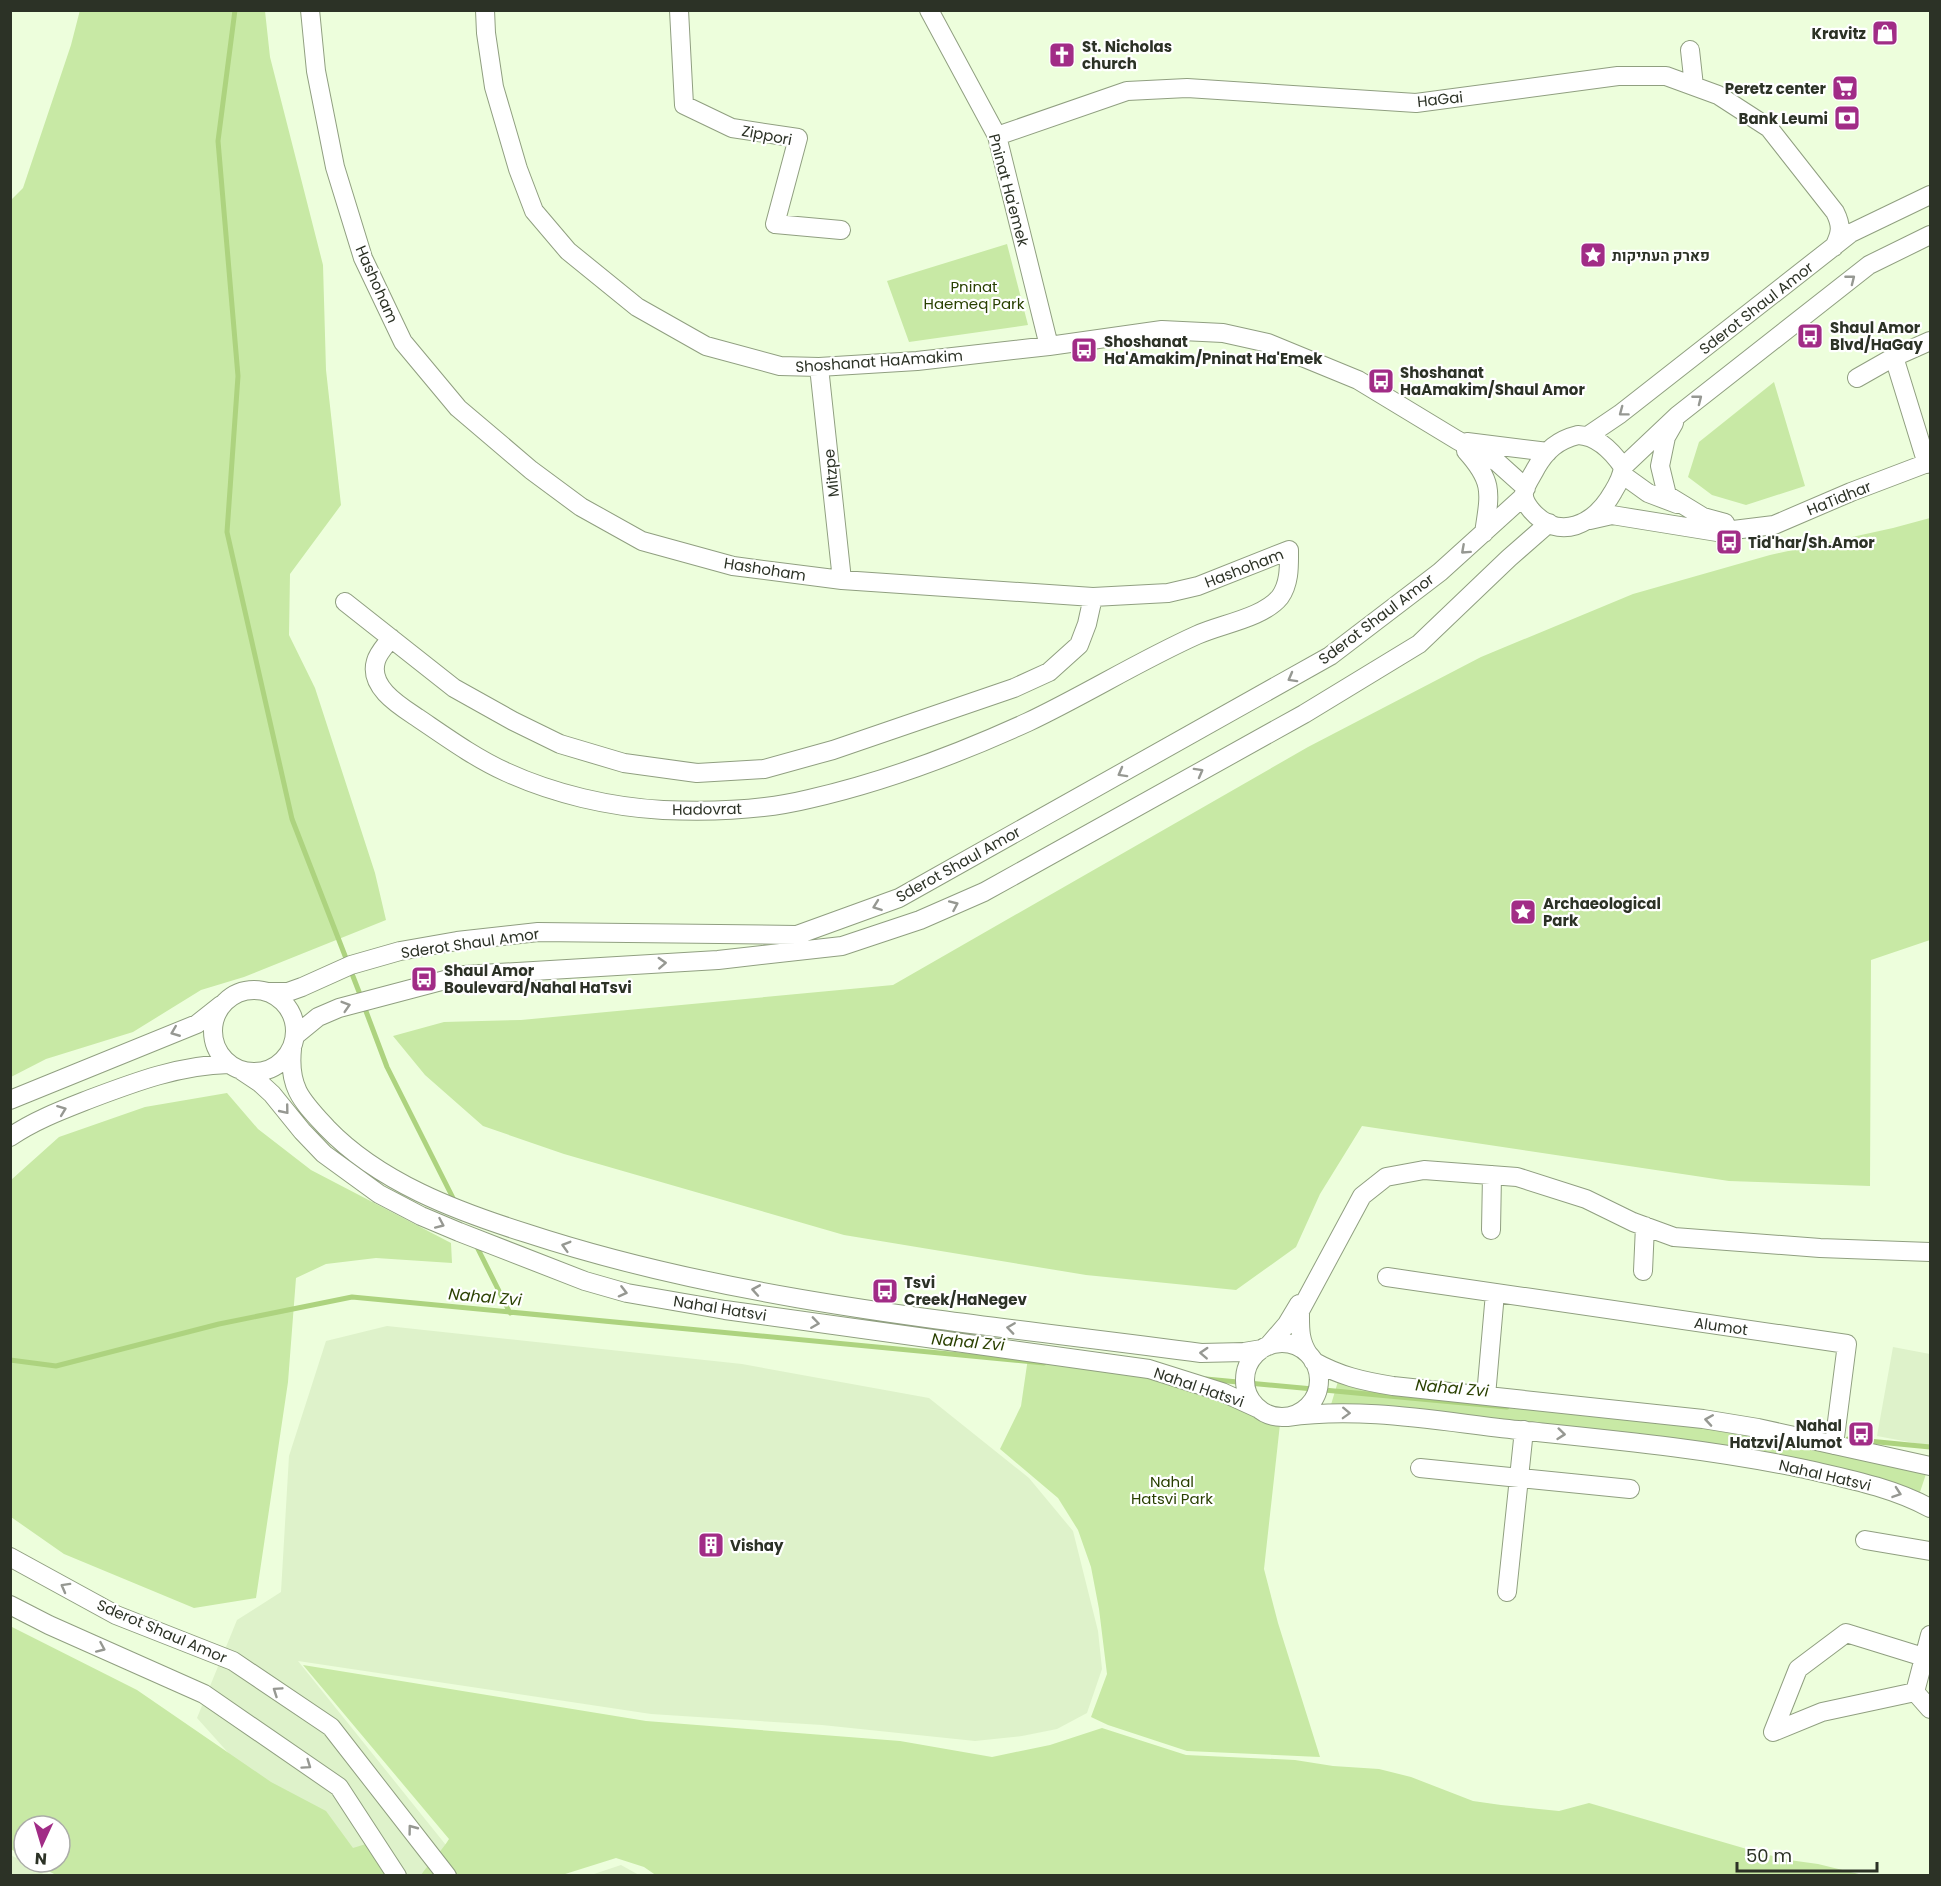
<svg xmlns="http://www.w3.org/2000/svg" width="1941" height="1886" viewBox="0 0 1941 1886" font-family="Poppins,Heebo,sans-serif">
<style>
.built{fill:#def2ca}
.green{fill:#c8e9a5}
.lines{fill:none;stroke-linecap:round;stroke-linejoin:round}
.stream{stroke:#add37f;stroke-width:5}
.minor-casing{stroke:#909f80;stroke-width:20}
.minor{stroke:#fff;stroke-width:18}
.oneway{stroke:#969892}
.labels{text-anchor:middle;dominant-baseline:central;stroke-width:4.5;stroke-linejoin:round;paint-order:stroke}
.poi-label{font-size:15px;font-weight:bold;fill:#2c3226;stroke:#fff;text-anchor:start}
.street-label{font-size:15px;fill:#2c3226;stroke:#fff}
.park-label{font-size:15px;fill:#294001;stroke:#fff}
.water-label{font-size:16px;font-style:italic;fill:#2b4102;stroke:#fff}
</style>
<rect width="100%" height="100%" fill="#edfedc"/>
<path class="built" d="M387 1326 742 1364 929 1398 1029 1478 1073 1531 1098 1631 1102 1669 1087 1713 1057 1729 1022 1736 975 1741 822 1725 651 1714 298 1661 470 1875H338L197 1718 237 1620 281 1592 289 1456 326 1341Z
M1893 1347 1930 1354V1446L1877 1436Z
M11 1855 45 1875H11Z
M621 1865 639 1875H591Z"/>
<path class="green" d="M80 10 265 11 270 57 323 265 326 370 341 505 290 574 289 635 315 688 375 873 386 920 244 977 201 990 133 1032 46 1059 11 1077V200L23 188 71 45Z
M1007 244 1028 325 909 342 887 281Z
M1774 382 1805 486 1746 505 1712 495 1688 477 1699 442Z
M1930 518V940L1871 960 1870 1186 1729 1181 1362 1126 1320 1194 1296 1247 1236 1290 1086 1275 844 1235 564 1154 483 1126 425 1075 393 1036 444 1022 521 1020 893 985 1308 747 1481 657 1633 594 1770 555 1893 528Z
M227 1093 258 1129 311 1170 451 1243 452 1263 376 1258 326 1264 296 1278 288 1382 256 1598 194 1608 64 1554 11 1517V1180L59 1137 145 1107Z
M1028 1358 1128 1371 1242 1407 1280 1424 1264 1569 1278 1623 1320 1757 1187 1751 1108 1725 1091 1717 1107 1674 1099 1609 1091 1567 1078 1530 1058 1498 1000 1449 1021 1406Z
M1339 1378 1686 1421 1927 1471 1919 1495 1836 1471 1330 1408Z
M10 1626 137 1690 271 1782 326 1811 353 1848 366 1844 406 1875H56L31 1862H60V1826H24V1858L11 1849Z
M303 1665 646 1721 900 1741 992 1757 1050 1745 1102 1728 1186 1755 1295 1760 1333 1766 1379 1769 1411 1777 1473 1801 1501 1805 1559 1811 1589 1803 1757 1852 1789 1860 1818 1864 1863 1875 657 1876 644 1867 616 1858 562 1875H421C430 1862 441 1852 449 1839Z"/>
<g class="lines">
<path class="stream" d="M235 10 218 141 238 376 227 532 292 819 361 997
M364 1006 387 1067 455 1202
M476 1245 510 1313
M10 1360 56 1366 219 1324 352 1297 1044 1363
M1206 1379 1507 1407
M1848 1439 1930 1447"/>
<defs>
<path id="minor" d="M310 10 316 71 335 167 363 258 403 342 458 408 531 470 581 507 642 541 733 566 842 580 1093 597 1168 593 1198 586 1289 550C1289 565 1290 583 1280 597 1263 618 1221 624 1197 635 1139 661 1085 695 1028 722 958 754 884 782 809 799 764 810 708 812 663 810 610 807 554 794 506 772 475 758 446 737 418 718 400 706 368 687 376 661 378 653 386 645 391 638
M485 10 486 33 494 87 518 169 534 211 568 251 637 307 706 346 780 366 819 367 917 361 1049 346 1162 330 1223 333 1268 343 1358 380 1457 440 1497 462 1526 488
M679 10 684 105 732 128 798 138 775 224 841 230
M929 10 997 136 1049 346
M1690 50 1694 86
M997 136 1127 91 1187 88 1416 103 1618 76H1666L1718 95 1769 128 1835 212C1842 226 1841 233 1834 247
M819 367 842 580
M1857 378 1894 357
M1674 423 1666 437 1660 466 1667 495 1703 517 1725 523
M1578 435C1598 436 1612 451 1623 467 1622 477 1618 484 1613 492 1595 524 1559 543 1531 510 1527 505 1523 500 1524 493 1525 485 1532 476 1536 468 1546 450 1558 440 1578 435Z
M1589 435 1620 414 1851 233 1930 195
M1467 442 1548 452
M1466 451C1494 482 1490 493 1484 533
M1927 464 1894 357 1930 341
M1623 467 1678 415 1869 265 1930 235
M1623 475 1648 493 1677 504
M1590 520 1612 515 1717 532 1774 525 1851 492 1930 462
M345 602 454 688 513 721 560 744 624 763 697 773 764 769 833 750 1014 688 1049 672 1079 645 1087 624 1093 597
M213 1031a41 41 0 1 1 82 0a41 41 0 1 1-82 0Z
M268 992H288L302 987 351 965 400 951 457 941 538 932 797 935 899 898 1330 656 1440 572 1524 496
M296 1035 318 1017 339 1008 464 975 718 960 842 946 920 920 984 892 1304 714 1419 644 1509 558 1549 523
M292 1049C288 1088 302 1101 327 1128 379 1182 456 1211 526 1233 742 1304 976 1323 1201 1353L1244 1352 1262 1349
M242 1071 260 1083 272 1094 302 1131 324 1154 379 1194 421 1216 459 1232 585 1281 627 1293 725 1310 1149 1369 1222 1392 1257 1408
M10 1100 197 1024 221 1005
M10 1137C35 1120 62 1110 90 1099 135 1082 180 1065 229 1064
M1491 1230 1492 1175
M1643 1271 1645 1226
M1387 1277 1847 1344 1834 1445
M1245 1380a37 37 0 1 1 74 0a37 37 0 1 1-74 0Z
M1268 1346 1287 1324 1299 1304
M1309 1355C1299 1341 1300 1327 1300 1311L1362 1196 1386 1177 1424 1170 1517 1177 1586 1199 1633 1222 1674 1237 1820 1248 1930 1252
M1313 1361C1340 1376 1362 1381 1393 1386L1703 1419 1758 1428 1930 1466
M1486 1396 1495 1293
M1287 1417C1363 1406 1442 1422 1518 1430 1614 1440 1710 1449 1805 1469 1848 1479 1891 1487 1930 1508
M1420 1468 1630 1489
M1865 1540 1930 1551
M10 1557 116 1615 233 1661 331 1727 447 1876
M1507 1592 1524 1430
M10 1605 49 1625 204 1694 339 1787 397 1876
M1930 1635 1915 1692 1930 1709
M1915 1692 1822 1712 1773 1732 1798 1669 1846 1633 1930 1659"/>
</defs>
<use href="#minor" class="minor-casing"/>
<use href="#minor" class="minor"/>
</g>
<defs><path id="oneway-chevron" d="M-2-3.5L2.5 0L-2 3.5" fill="none" stroke-width="1.6" stroke-linecap="round" stroke-linejoin="round" transform="scale(1.5)"/></defs>
<g class="oneway">
<use href="#oneway-chevron" transform="translate(1851 279) rotate(-38)"/>
<use href="#oneway-chevron" transform="translate(1698 399) rotate(-38)"/>
<use href="#oneway-chevron" transform="translate(1623 412) rotate(143)"/>
<use href="#oneway-chevron" transform="translate(1465 550) rotate(138)"/>
<use href="#oneway-chevron" transform="translate(1292 678) rotate(151)"/>
<use href="#oneway-chevron" transform="translate(1199 772) rotate(-29)"/>
<use href="#oneway-chevron" transform="translate(1122 773) rotate(151)"/>
<use href="#oneway-chevron" transform="translate(954 905) rotate(-24)"/>
<use href="#oneway-chevron" transform="translate(877 906) rotate(160)"/>
<use href="#oneway-chevron" transform="translate(662 963) rotate(-3)"/>
<use href="#oneway-chevron" transform="translate(346 1006) rotate(-17)"/>
<use href="#oneway-chevron" transform="translate(175 1032) rotate(158)"/>
<use href="#oneway-chevron" transform="translate(62 1110) rotate(-21)"/>
<use href="#oneway-chevron" transform="translate(285 1110) rotate(51)"/>
<use href="#oneway-chevron" transform="translate(440 1224) rotate(24)"/>
<use href="#oneway-chevron" transform="translate(566 1246) rotate(-164)"/>
<use href="#oneway-chevron" transform="translate(756 1290) rotate(-170)"/>
<use href="#oneway-chevron" transform="translate(623 1292) rotate(14)"/>
<use href="#oneway-chevron" transform="translate(815 1323) rotate(8)"/>
<use href="#oneway-chevron" transform="translate(1011 1328) rotate(-172)"/>
<use href="#oneway-chevron" transform="translate(1204 1353) rotate(-177)"/>
<use href="#oneway-chevron" transform="translate(1346 1413) rotate(2)"/>
<use href="#oneway-chevron" transform="translate(1709 1420) rotate(-171)"/>
<use href="#oneway-chevron" transform="translate(1561 1434) rotate(6)"/>
<use href="#oneway-chevron" transform="translate(1897 1493) rotate(19)"/>
<use href="#oneway-chevron" transform="translate(65 1587) rotate(-151)"/>
<use href="#oneway-chevron" transform="translate(101 1648) rotate(24)"/>
<use href="#oneway-chevron" transform="translate(277 1691) rotate(-146)"/>
<use href="#oneway-chevron" transform="translate(307 1765) rotate(35)"/>
<use href="#oneway-chevron" transform="translate(412 1829) rotate(-127)"/>
</g>
<defs>
<symbol id="shop-square" viewBox="-11 -11 22 22"><rect x="-9" y="-9" width="18" height="18" rx="4" fill="#a12c86" stroke="#fff"/><path d="M-5-2.5h2.3a2.7 3.5 0 0 1 5.4 0H5L5.5 6h-11ZM-1.5-2.5h3a1.5 2.3 0 0 0-3 0Z" fill="#fff"/></symbol>
<symbol id="church-square" viewBox="-11 -11 22 22"><rect x="-9" y="-9" width="18" height="18" rx="4" fill="#a12c86" stroke="#fff"/><path d="M-1.2-6h2.4v3.5h3.3v2.4h-3.3V6h-2.4V-.1h-3.3v-2.4h3.3Z" fill="#fff"/></symbol>
<symbol id="supermarket-square" viewBox="-11 -11 22 22"><rect x="-9" y="-9" width="18" height="18" rx="4" fill="#a12c86" stroke="#fff"/><path d="M-6-5.5h2.5l.6 2H6L4.5 2H-2.5L-4.4-4H-6ZM-1.5 3.2a1.3 1.3 0 1 0 .1 0ZM3 3.2a1.3 1.3 0 1 0 .1 0Z" fill="#fff"/></symbol>
<symbol id="bank-square" viewBox="-11 -11 22 22"><rect x="-9" y="-9" width="18" height="18" rx="4" fill="#a12c86" stroke="#fff"/><path d="M-6-4H6V4H-6ZM0-2.3a2.3 2.3 0 1 0 0 4.6a2.3 2.3 0 1 0 0-4.6Z" fill="#fff"/></symbol>
<symbol id="sight-square" viewBox="-11 -11 22 22"><rect x="-9" y="-9" width="18" height="18" rx="4" fill="#a12c86" stroke="#fff"/><path d="M0-6L1.8-2.2L6-1.7L2.9 1.2L3.7 5.4L0 3.3L-3.7 5.4L-2.9 1.2L-6-1.7L-1.8-2.2Z" fill="#fff"/></symbol>
<symbol id="bus-square" viewBox="-11 -11 22 22"><rect x="-9" y="-9" width="18" height="18" rx="4" fill="#a12c86" stroke="#fff"/><path d="M-5-6H5V4H4V6H2V4H-2V6H-4V4H-5ZM-3.5-4V0h7V-4ZM-3.5 1.2v1.5H-2V1.2ZM2 1.2v1.5H3.5V1.2Z" fill="#fff"/></symbol>
<symbol id="building-square" viewBox="-11 -11 22 22"><rect x="-9" y="-9" width="18" height="18" rx="4" fill="#a12c86" stroke="#fff"/><path d="M-4-6H4V6H1V3H-1V6H-4ZM-2.5-4.3h1.7v1.8h-1.7ZM.8-4.3h1.7v1.8H.8ZM-2.5-1h1.7V.8h-1.7ZM.8-1h1.7V.8H.8Z" fill="#fff"/></symbol>
</defs>
<g fill-rule="evenodd">
<use href="#shop-square" x="1870" y="18" width="30" height="30"/>
<use href="#church-square" x="1047" y="40" width="30" height="30"/>
<use href="#supermarket-square" x="1830" y="73" width="30" height="30"/>
<use href="#bank-square" x="1832" y="103" width="30" height="30"/>
<use href="#sight-square" x="1578" y="240" width="30" height="30"/>
<use href="#bus-square" x="1795" y="321" width="30" height="30"/>
<use href="#bus-square" x="1069" y="335" width="30" height="30"/>
<use href="#bus-square" x="1366" y="366" width="30" height="30"/>
<use href="#bus-square" x="1714" y="527" width="30" height="30"/>
<use href="#sight-square" x="1508" y="897" width="30" height="30"/>
<use href="#bus-square" x="409" y="964" width="30" height="30"/>
<use href="#bus-square" x="870" y="1276" width="30" height="30"/>
<use href="#bus-square" x="1846" y="1419" width="30" height="30"/>
<use href="#building-square" x="696" y="1530" width="30" height="30"/>
</g>
<g class="labels">
<g class="poi-label">
<text x="1866" y="33" text-anchor="end">Kravitz</text>
<text x="1082" y="46">St. Nicholas<tspan x="1082" dy="17">church</tspan></text>
<text x="1826" y="88" text-anchor="end">Peretz center</text>
<text x="1828" y="118" text-anchor="end">Bank Leumi</text>
<text x="1612" y="255">פארק העתיקות</text>
<text x="1830" y="327">Shaul Amor<tspan x="1830" dy="17">Blvd/HaGay</tspan></text>
<text x="1104" y="341">Shoshanat<tspan x="1104" dy="17">Ha'Amakim/Pninat Ha'Emek</tspan></text>
<text x="1400" y="372">Shoshanat<tspan x="1400" dy="17">HaAmakim/Shaul Amor</tspan></text>
<text x="1748" y="542">Tid'har/Sh.Amor</text>
<text x="1543" y="903">Archaeological<tspan x="1543" dy="17">Park</tspan></text>
<text x="444" y="970">Shaul Amor<tspan x="444" dy="17">Boulevard/Nahal HaTsvi</tspan></text>
<text x="904" y="1282">Tsvi<tspan x="904" dy="17">Creek/HaNegev</tspan></text>
<text x="1842" y="1425" text-anchor="end">Nahal<tspan x="1842" dy="17">Hatzvi/Alumot</tspan></text>
<text x="730" y="1545">Vishay</text>
</g>
<g class="street-label">
<text transform="translate(1440 99) rotate(-6)">HaGai</text>
<text transform="translate(767 135) rotate(11)">Zippori</text>
<text transform="translate(1009 190) rotate(75)">Pninat Ha'emek</text>
<text transform="translate(377 284) rotate(66)">Hashoham</text>
<text transform="translate(1756 308) rotate(-38)">Sderot Shaul Amor</text>
<text transform="translate(879 361) rotate(-4)">Shoshanat HaAmakim</text>
<text transform="translate(831 473) rotate(-96)">Mitzpe</text>
<text transform="translate(1839 498) rotate(-22)">HaTidhar</text>
<text transform="translate(1244 568) rotate(-21)">Hashoham</text>
<text transform="translate(765 569) rotate(9)">Hashoham</text>
<text transform="translate(1376 619) rotate(-37)">Sderot Shaul Amor</text>
<text transform="translate(707 809) rotate(-1)">Hadovrat</text>
<text transform="translate(958 864) rotate(-29)">Sderot Shaul Amor</text>
<text transform="translate(470 943) rotate(-8)">Sderot Shaul Amor</text>
<text transform="translate(720 1308) rotate(9)">Nahal Hatsvi</text>
<text transform="translate(1721 1326) rotate(8)">Alumot</text>
<text transform="translate(1199 1387) rotate(19)">Nahal Hatsvi</text>
<text transform="translate(1825 1475) rotate(13)">Nahal Hatsvi</text>
<text transform="translate(162 1631) rotate(23)">Sderot Shaul Amor</text>
</g>
<g class="park-label">
<text x="974" y="286">Pninat<tspan x="974" dy="17">Haemeq Park</tspan></text>
<text x="1172" y="1481">Nahal<tspan x="1172" dy="17">Hatsvi Park</tspan></text>
</g>
<g class="water-label">
<text transform="translate(485 1297) rotate(5)">Nahal Zvi</text>
<text transform="translate(968 1342) rotate(5)">Nahal Zvi</text>
<text transform="translate(1452 1388) rotate(5)">Nahal Zvi</text>
</g>
</g>
<rect width="1941" height="1886" fill="none" stroke="#2c3226" stroke-width="24"/>
<g transform="translate(42 1844) rotate(184)"><circle r="28" fill="#ffffff" stroke="#abada8" stroke-width="1.5"/>
<path d="M0-4.5L10 22L0 15L-10 22Z" fill="#a12c86"/>
<text y="-9" font-size="16" font-weight="bold" text-anchor="middle" fill="#2c3226">N</text>
</g>
<path d="M1737 1862v9h140v-9" fill="none" stroke="#2c3226" stroke-width="3"/>
<text x="1746" y="1862" font-size="18" fill="#2c3226" stroke="#ffffff" stroke-width="4.5" paint-order="stroke">50 m</text>
</svg>
